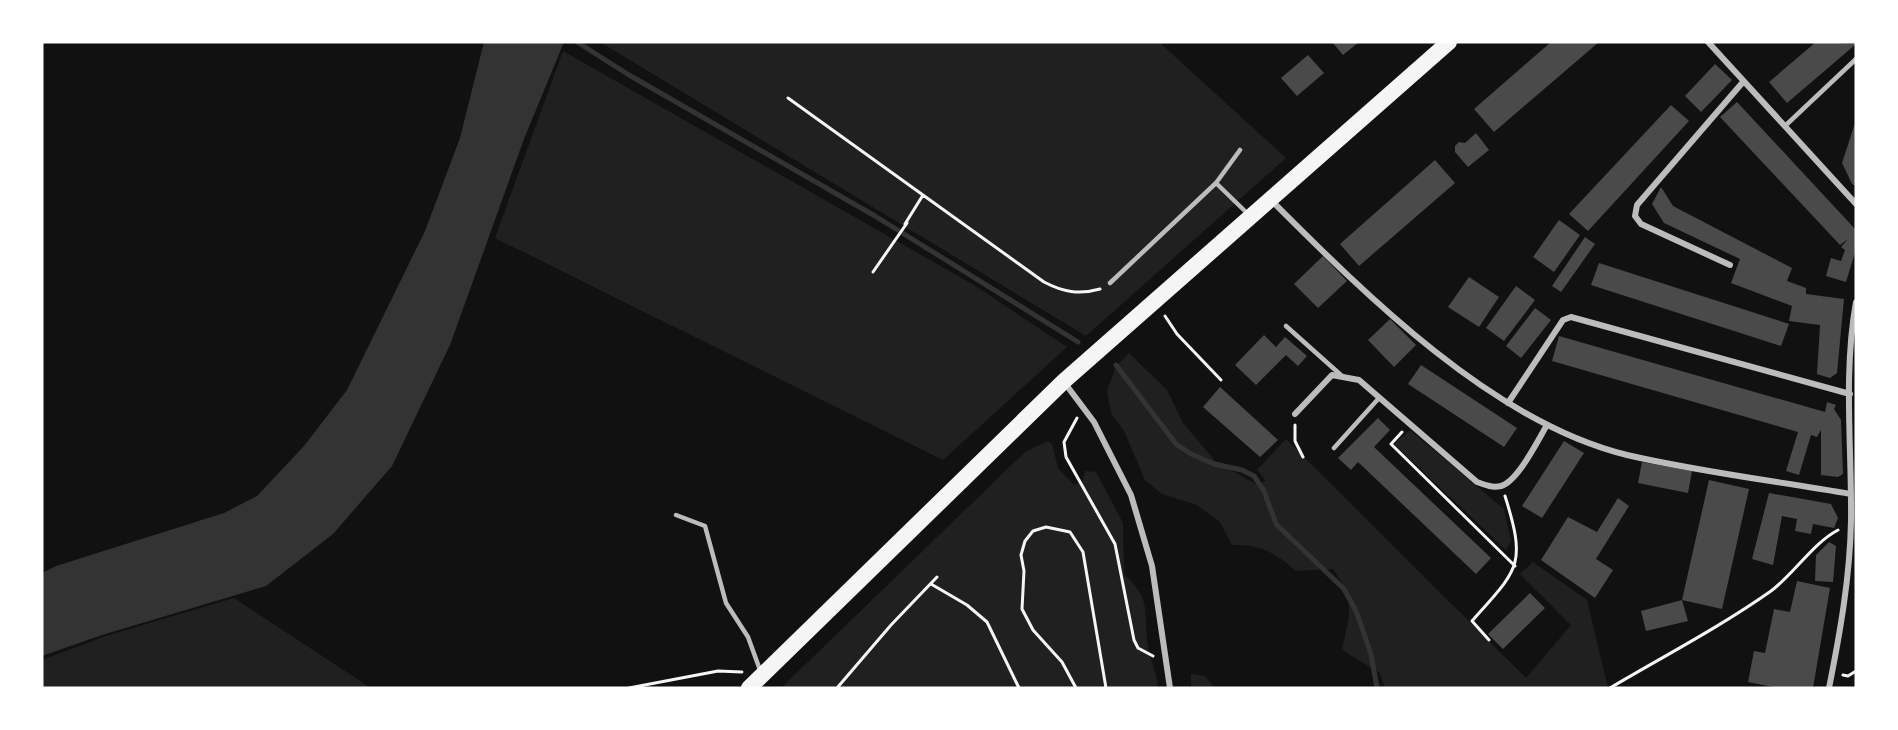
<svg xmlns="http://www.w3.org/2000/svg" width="1898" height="730" viewBox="0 0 1898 730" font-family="'Titillium Web',sans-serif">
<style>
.green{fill:#202020}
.water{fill:#333}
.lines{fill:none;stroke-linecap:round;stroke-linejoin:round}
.stream{stroke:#333;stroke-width:5}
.building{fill:#4a4a4a}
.path{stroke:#f5f5f5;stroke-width:3}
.service{stroke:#bcbcbc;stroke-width:4.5}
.minor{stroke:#bcbcbc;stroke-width:6}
.trunk{stroke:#f5f5f5;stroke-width:16}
</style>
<rect width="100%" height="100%" fill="#111"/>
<path class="green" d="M600 42H1159L1286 158 1086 336Z
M563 51 974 285 1067 347 943 460 495 238Z
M1129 353 1167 390 1183 423 1216 462 1256 484 1266 481 1257 470 1286 439 1526 678 1571 625 1520 574 1533 562 1587 600 1608 688H1385L1380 673 1342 650 1349 617V594L1333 569 1296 571C1276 553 1260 544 1232 545L1220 522 1197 505 1162 494 1145 480 1124 431 1111 413 1107 391 1116 367Z
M1410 430 1504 509 1511 541 1506 550 1394 444Z
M1048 441 1052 444 1058 468 1074 485 1083 481 1085 471 1096 472 1123 523 1124 574C1153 601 1143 612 1148 647 1150 661 1158 674 1158 688H781L1025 452Z
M234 598 371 688H42V660L106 636Z
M1191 674 1205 676 1215 688H1191Z"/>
<path class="water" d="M484 42H564L524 139 450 345 392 466 333 534 266 586 102 635 42 656V573L56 566 224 513 257 496 304 446 347 390 425 231 460 138Z"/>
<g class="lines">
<path class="stream" d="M577 42 629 75 875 216 1078 342
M1116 365 1176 444 1191 454 1214 464 1242 470 1254 476 1264 491 1276 524 1344 589 1356 611 1371 654 1377 688"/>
</g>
<path class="building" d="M1332 42H1359L1343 55Z
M1551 42H1599L1494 132 1474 109Z
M1816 42 1856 44 1787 103 1769 82Z
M1308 55 1324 73 1297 96 1281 78Z
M1715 64 1732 80 1701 112 1685 96Z
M1737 102 1856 230V249L1846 282 1826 276 1831 258 1841 261 1845 250 1841 247 1848 239 1840 245 1720 117Z
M1671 105 1689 121 1588 231 1569 214Z
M1856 120V186L1852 184 1842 163Z
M1476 133 1489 150 1468 167 1455 152V146L1459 142 1465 143Z
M1435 160 1455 183 1359 266 1340 244Z
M1661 187 1673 206 1792 268 1787 281 1806 288V294L1844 299 1837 373 1830 378 1817 374 1820 325 1789 321 1792 306 1731 283 1740 259 1664 223 1652 204Z
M1559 220 1580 235 1554 272 1533 257Z
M1585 237 1595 244 1561 292 1552 286Z
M1323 256 1347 281 1318 308 1294 284Z
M1599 263 1789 324 1781 346 1591 285Z
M1469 277 1499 297 1479 327 1448 307Z
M1516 286 1535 300 1504 341 1486 328Z
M1535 308 1551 320 1521 358 1506 346Z
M1390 319 1416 345 1394 367 1368 340Z
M1264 335 1276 347 1285 337 1307 356 1298 366 1286 355 1256 385 1235 365Z
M1559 336 1825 412 1827 402 1836 405 1834 409 1841 420 1843 474 1838 477 1821 475V430L1817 437 1811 435 1799 475 1786 471 1798 432 1552 361Z
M1421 365 1517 428 1504 447 1408 384Z
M1220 387 1278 440 1260 457 1203 407Z
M1378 418 1390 430 1374 447 1491 558 1476 574 1358 462 1351 470 1338 458Z
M1564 441 1584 453 1542 518 1522 506Z
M1642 462 1692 471 1688 493 1638 483Z
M1709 480 1749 489 1722 609 1682 600Z
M1769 493 1831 504 1838 518 1834 528 1813 524 1811 534 1795 531 1797 519 1782 516 1773 565 1752 559Z
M1618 498 1629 506 1596 559 1613 570 1595 598 1541 560 1568 517 1597 532Z
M1829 542 1836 546 1833 582 1815 581 1816 555Z
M1797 581 1830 588 1813 688H1778L1748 682 1754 651 1765 653 1774 609 1790 612Z
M1530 593 1545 608 1503 649 1488 634Z
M1682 600 1688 621 1646 631 1641 611Z"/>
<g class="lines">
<path class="path" d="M788 98 1044 282C1063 292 1079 295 1100 289
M905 224 923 195
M873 272 907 223
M1165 316 1177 334 1221 380
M1077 418 1064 442 1066 457 1115 544 1134 640 1138 648 1153 656
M1295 425V441L1303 457
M1402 432 1391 444 1515 566
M931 584 967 605 987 622 1019 688
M1489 640 1472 621C1518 569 1527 566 1505 496
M1843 675 1848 676 1856 671
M629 688 718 671 742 672
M837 688 891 625 937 577
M1076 688 1062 662 1033 630 1022 609 1024 571 1021 555 1025 541 1033 531 1046 527 1070 532 1083 552 1106 688
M1610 688C1664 656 1720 627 1771 591 1795 573 1812 544 1838 530"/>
<path class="service" d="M1785 126 1856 59
M1216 183 1249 215
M1110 283 1216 183 1240 150
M1286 326 1342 376
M1334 448 1379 398
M676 515 705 526 726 603 748 637 760 670"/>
<path class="minor" d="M1708 42 1856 204
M1272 201C1366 295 1494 423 1627 455 1700 472 1776 481 1851 494
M1730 265 1641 224 1635 216 1637 205 1743 82
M1064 382 1094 422 1131 495 1152 566 1170 688
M1508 403 1563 320 1571 317 1850 394
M1295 414 1332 375 1359 380 1477 482C1485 485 1492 488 1501 486 1518 481 1538 440 1547 425
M1829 688C1840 633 1850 577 1851 521 1852 449 1843 374 1856 302"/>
<path class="trunk" d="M749 688 1064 381 1449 42"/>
</g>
<rect width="1898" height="730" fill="none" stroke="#ffffff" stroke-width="87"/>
</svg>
